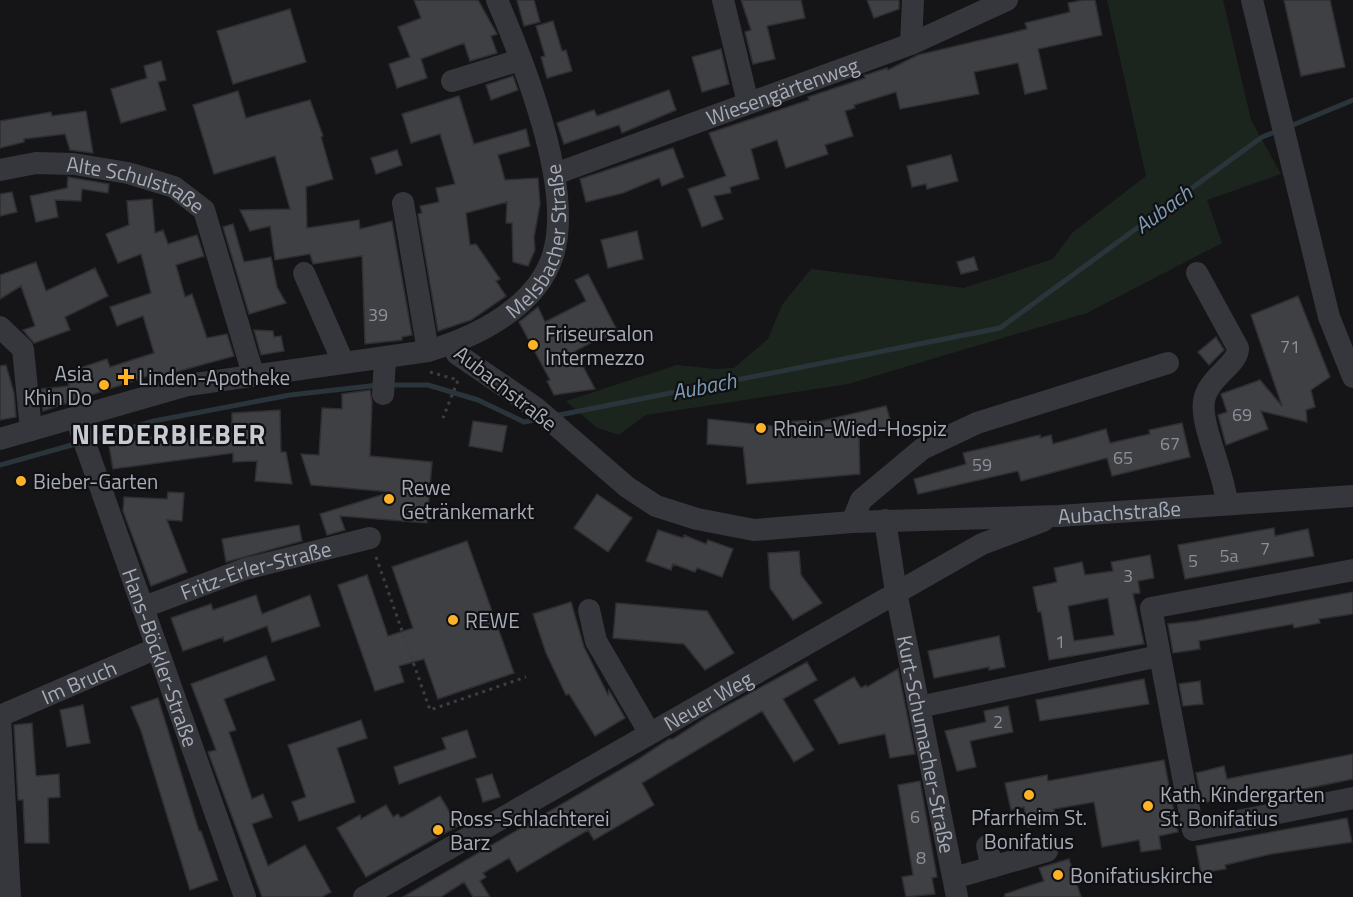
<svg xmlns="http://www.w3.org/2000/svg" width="1353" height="897" viewBox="0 0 1353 897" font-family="'Titillium Web',sans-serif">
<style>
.green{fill:#1c251d}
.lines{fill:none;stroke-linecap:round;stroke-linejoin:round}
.stream{stroke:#2a343b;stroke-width:5}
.building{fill:#3f4044;stroke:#2f2f33;stroke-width:1.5;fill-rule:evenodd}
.path{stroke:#3b3e43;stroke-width:3;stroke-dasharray:3 4.5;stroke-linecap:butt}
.minor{stroke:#35373c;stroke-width:22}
.poi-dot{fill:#fdb227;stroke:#101012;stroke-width:2}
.labels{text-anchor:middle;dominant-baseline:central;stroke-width:4.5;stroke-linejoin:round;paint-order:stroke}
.number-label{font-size:18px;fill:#8c909b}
.street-label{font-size:21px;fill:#a6abb8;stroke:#101012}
.poi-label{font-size:21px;fill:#a6abb8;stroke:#101012;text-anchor:start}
.water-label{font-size:22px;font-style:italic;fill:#7a9ab5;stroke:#101012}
.district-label{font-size:27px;font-weight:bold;letter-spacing:1.5px;fill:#c7cad3;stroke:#101012}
</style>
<rect width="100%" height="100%" fill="#151517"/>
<path class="green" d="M1107 0H1223L1251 120 1281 174 1207 200 1222 243 1087 313 848 384 646 415 619 435 597 428 566 401 677 365 715 369 734 368 768 339 782 305 811 269 964 288 1053 259 1072 233 1146 176Z"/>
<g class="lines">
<path class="stream" d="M1288 127 1353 100
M388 385H428L478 400 524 422 539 419
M554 416 1000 328 1262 137 1280 130
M91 440 154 421 290 395 379 385
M0 465 79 443"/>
</g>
<path class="building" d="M414 0H478L497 34 491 36 497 53 470 61 464 43 421 59 427 78 397 88 389 64 410 57 398 27 421 18Z
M517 0H534L540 22 524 26Z
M741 0H801L805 18 767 26 775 59 753 64 745 32 751 30Z
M867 0H899V9L874 18Z
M1083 0H1095L1102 35 1038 49 1047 89 1025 94 1018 63 974 72 979 94 900 109 896 92 854 105 855 108 845 111 853 136 825 145 828 154 786 168 777 140 751 149 759 179 730 187 731 193 714 196 723 219 702 227 688 189 726 176 709 133 809 100 808 97 865 78 864 75 869 74 887 68 888 70 918 55 1027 29 1025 23 1070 12 1068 3Z
M1284 0H1330L1345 67 1301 76Z
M290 9 306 62 233 84 217 31Z
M553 21 562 51 566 50 572 71 547 78 541 57 545 56 536 26Z
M721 49 729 84 702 92 692 57Z
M161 61 166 80 158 82 166 110 121 123 111 89 147 78 144 66Z
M513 76 518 90 491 100 486 85Z
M669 90 676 110 622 133 619 125 564 144 557 123 594 110 597 116Z
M238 91 246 118 310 100 323 136 321 137 333 179 306 187 307 228 359 220 360 229 392 221 412 335 402 337V340L365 344 362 256 313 264 310 254 275 260 270 226 250 231 240 210 290 209 275 156 214 174 193 105Z
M459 96 474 144 526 129 530 146 498 155 505 180 538 178 540 204 534 237 535 250 528 266 513 262 512 223H506L507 202 466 213 470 245 476 244 500 279 496 281 506 296 471 320 438 331 418 214 422 213 420 206 439 202 436 188 455 184 440 134 411 143 402 114Z
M86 111 93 153 70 150 65 134 24 139V142L0 148V121L51 112 52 116Z
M673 148 684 177 662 186 659 178 623 193 586 202 580 179Z
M397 150 402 165 376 174 371 158Z
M951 155 958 181 927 189 926 184 912 187 907 166Z
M68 177 109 184 108 193 82 189 81 201 55 200 58 217 36 222 30 196 67 188Z
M12 192 17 212 0 216V194Z
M152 199 155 233 163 230 168 244 197 235 204 256 176 265 185 297 192 294 207 338 227 334 234 356 161 376 160 372 43 411 41 389 69 386 65 373 107 359 110 367 154 353 143 316 117 326 110 307 151 293 141 254 118 263 106 234 129 225 127 201Z
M233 224 244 262 271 257 277 287 286 303 249 314 223 227Z
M637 231 643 259 608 268 601 240Z
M974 257 978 270 961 274 957 262Z
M36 262 46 291 95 268 108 296 65 317 70 330 34 343 23 330 35 326 21 286 0 299V275Z
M588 274 619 334 606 340 604 336 575 351 595 389 554 395 547 381 550 380 519 322 538 307 545 322 586 301 575 280Z
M1298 296 1330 377 1311 390 1315 407 1306 410 1307 422 1261 411 1268 429 1226 445 1218 415 1227 412 1221 394 1260 380 1282 406 1251 315Z
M254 330 273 331 274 337 281 336 284 351 261 355Z
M1216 337 1224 350 1209 365 1198 352Z
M6 365 14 393 16 417 0 420V366Z
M370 390 372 402 370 456 432 462 427 523 340 516 345 530 327 535 320 514 391 492 311 485 301 454 319 455 322 408 342 409V394Z
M886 406 893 429 859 438 860 474 747 484 743 447 707 444 708 419 783 427 784 422 813 420V423Z
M280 410 281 452H286L292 484 255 481 257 461 233 462V453L113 469 109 446 151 437 152 443 232 435V413Z
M473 421 507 426 502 452 469 446Z
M1182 423 1190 457 1112 476 1107 458 1021 481 1018 471 918 494 914 479 966 464 963 453 1040 435V438L1051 435 1053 444 1106 429 1110 443 1150 434 1149 430Z
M168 492 184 493 182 521 167 520 187 572 151 586 123 511 124 497 167 499Z
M597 494 632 518 608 552 574 528Z
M299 525 302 541 226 562 222 539Z
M1274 528 1275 536 1308 529 1314 556 1185 579 1178 545Z
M658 530 683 538 684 535 706 544 708 540 733 549 722 577 697 568 695 572 673 564 671 570 646 561Z
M467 541 514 673 438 699 424 659 399 666 404 682 375 691 338 585 367 575 388 636 413 628 392 567Z
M799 551 801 575 822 603 793 620 770 588 768 553Z
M1150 555 1154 578 1138 581 1140 593 1133 594 1144 644 1049 660 1041 612H1038L1033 587 1057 582 1054 568 1082 562 1085 575 1113 571 1111 562ZM1108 598 1114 635 1074 641 1068 606Z
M1353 592V614L1319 619 1320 623 1294 628 1293 624 1199 641 1200 649 1173 653 1168 624 1196 621Z
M256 595 262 614 310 595 320 626 272 642 267 626 224 642 223 637 183 651 171 618 211 604 213 610Z
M571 602 584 647 608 695 609 690 625 718 595 736 569 694 566 695 546 653 533 614Z
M616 603 707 611 734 653 705 670 684 644 613 638Z
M999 636 1005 667 989 670V667L934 678 928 651Z
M266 656 275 680 224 699 236 730 229 732 252 799 263 794 272 817 252 824 268 866 305 845 331 892 322 897H262L208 752 216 750 191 684Z
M807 662 817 680 783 699 814 750 794 762 762 711 642 783 654 805 594 840 588 830 517 872 509 858 483 873 486 877 480 881 490 897H473L464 882 441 897H403L637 760 669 739H673L710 715Z
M898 669 915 754 890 758 885 734 839 744 814 700 854 677 861 688 866 685 867 687Z
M1144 679 1149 704 1040 721 1036 700Z
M1200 681 1203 704 1183 706 1179 684Z
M158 698 199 831H201L218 880 190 890 141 731 131 707Z
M83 705 90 743 67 747 60 710Z
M1008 706 1013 732 970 741 976 767 957 771 945 731 986 722 984 711Z
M361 720 367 738 337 748 355 802 299 821 292 802 306 797 288 745Z
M32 723 36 776 59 774 60 797 48 798 49 843H25L23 800H18L14 725Z
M467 730 476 757 399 784 394 767 446 749 442 738Z
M1353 754V779L1256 799 1255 791 1202 803 1196 773 1224 766 1227 779Z
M1164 760 1178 832 1159 836 1161 849 1141 852 1139 840 1102 847 1094 802 1054 809 1056 822 1028 827 1024 807 1011 810 1005 783 1047 775 1048 781Z
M492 774 500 797 483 802 476 779Z
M920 781 937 877 932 878 935 894 906 897 902 877 913 875 898 785Z
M440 796 458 826 366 877 337 828 360 815 361 819 386 805 393 817 398 814 401 818Z
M1347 818 1352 842 1271 854 1225 865 1226 869 1201 873 1196 846Z
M1069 859 1081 897H1005V894L1044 881 1039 868Z"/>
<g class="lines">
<path class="path" d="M430 372 458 380 443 418
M376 557 430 710 526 677"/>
<g class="minor">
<path d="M723 0 748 103"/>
<path d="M1252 0 1329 317 1353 377"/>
<path d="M911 44 913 0"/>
<path d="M452 81 520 60"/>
<path id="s1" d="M0 170 36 163 74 164 128 173 174 187 204 210 253 374"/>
<path id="s2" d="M555 174 911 44 1007 0"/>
<path d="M403 203 428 351"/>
<path d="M304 273 343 362"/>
<path d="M1197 273 1238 348C1239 364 1207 378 1204 401 1200 425 1225 474 1227 504"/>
<path d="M0 327 23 349 31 430"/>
<path id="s3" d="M452 344 457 354 536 408 627 487 656 506 697 519 754 530 852 522 1059 516 1353 496"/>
<path d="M383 394 385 359"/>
<path id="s4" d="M76 418 245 897"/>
<path id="s5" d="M0 439 188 385 428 351C476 337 537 307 553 255 574 188 524 63 497 0"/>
<path id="s6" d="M885 520 896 592 957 897"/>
<path d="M852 522 861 500 922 449 977 423 1168 363"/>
<path d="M1353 570 1151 608 1193 830 1353 798"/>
<path id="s7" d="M144 607 245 569 370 538"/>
<path d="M589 610 596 641 649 732"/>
<path d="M919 707 1159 656"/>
<path id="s8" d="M0 716 157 648"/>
<path d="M0 717 10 897"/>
<path d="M987 846 992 867"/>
<path d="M954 878 1047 851"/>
<path id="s9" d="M364 897 982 544 1043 521"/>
</g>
</g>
<g class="poi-dot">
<circle cx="533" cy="345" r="6"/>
<path d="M123 368h6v6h6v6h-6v6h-6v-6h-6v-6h6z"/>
<circle cx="104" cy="385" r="6"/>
<circle cx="761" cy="428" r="6"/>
<circle cx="21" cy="481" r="6"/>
<circle cx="389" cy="499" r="6"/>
<circle cx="453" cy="620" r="6"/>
<circle cx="1029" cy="795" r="6"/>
<circle cx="1148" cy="806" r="6"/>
<circle cx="438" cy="830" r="6"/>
<circle cx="1058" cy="875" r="6"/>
</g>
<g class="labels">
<g class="number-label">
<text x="378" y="314">39</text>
<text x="1290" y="346">71</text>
<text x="1242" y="414">69</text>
<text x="1170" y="443">67</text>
<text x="1123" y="457">65</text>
<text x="982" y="464">59</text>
<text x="1265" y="548">7</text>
<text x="1229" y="555">5a</text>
<text x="1193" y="560">5</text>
<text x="1128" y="575">3</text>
<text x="1060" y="641">1</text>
<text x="998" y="721">2</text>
<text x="915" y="816">6</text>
<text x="921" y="857">8</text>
</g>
<g class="street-label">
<text stroke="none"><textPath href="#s2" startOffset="242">Wiesengärtenweg</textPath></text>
<text stroke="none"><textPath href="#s1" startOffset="140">Alte Schulstraße</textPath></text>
<text stroke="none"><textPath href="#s5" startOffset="610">Melsbacher Straße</textPath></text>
<text transform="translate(506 388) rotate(38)">Aubachstraße</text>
<text stroke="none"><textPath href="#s3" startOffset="729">Aubachstraße</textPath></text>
<text stroke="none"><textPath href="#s7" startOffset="118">Fritz-Erler-Straße</textPath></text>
<text stroke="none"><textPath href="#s4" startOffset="254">Hans-Böckler-Straße</textPath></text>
<text stroke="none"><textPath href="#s8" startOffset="86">Im Bruch</textPath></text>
<text stroke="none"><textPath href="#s9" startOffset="396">Neuer Weg</textPath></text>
<text stroke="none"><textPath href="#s6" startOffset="228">Kurt-Schumacher-Straße</textPath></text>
</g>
<g class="poi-label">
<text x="545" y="333">Friseursalon<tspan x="545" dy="24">Intermezzo</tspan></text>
<text x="92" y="373" text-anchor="end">Asia<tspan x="92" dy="24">Khin Do</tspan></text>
<text x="138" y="377">Linden-Apotheke</text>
<text x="773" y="428">Rhein-Wied-Hospiz</text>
<text x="33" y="481">Bieber-Garten</text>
<text x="401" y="487">Rewe<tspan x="401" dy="24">Getränkemarkt</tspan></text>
<text x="465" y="620">REWE</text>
<text x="1160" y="794">Kath. Kindergarten<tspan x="1160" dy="24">St. Bonifatius</tspan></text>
<text x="1029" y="817" text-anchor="middle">Pfarrheim St.<tspan x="1029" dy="24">Bonifatius</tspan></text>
<text x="450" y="818">Ross-Schlachterei<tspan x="450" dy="24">Barz</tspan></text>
<text x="1070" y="875">Bonifatiuskirche</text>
</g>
<g class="water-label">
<text transform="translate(1163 209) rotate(-36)">Aubach</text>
<text transform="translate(704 386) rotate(-11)">Aubach</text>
</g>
<g class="district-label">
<text x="169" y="433">NIEDERBIEBER</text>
</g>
</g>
</svg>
